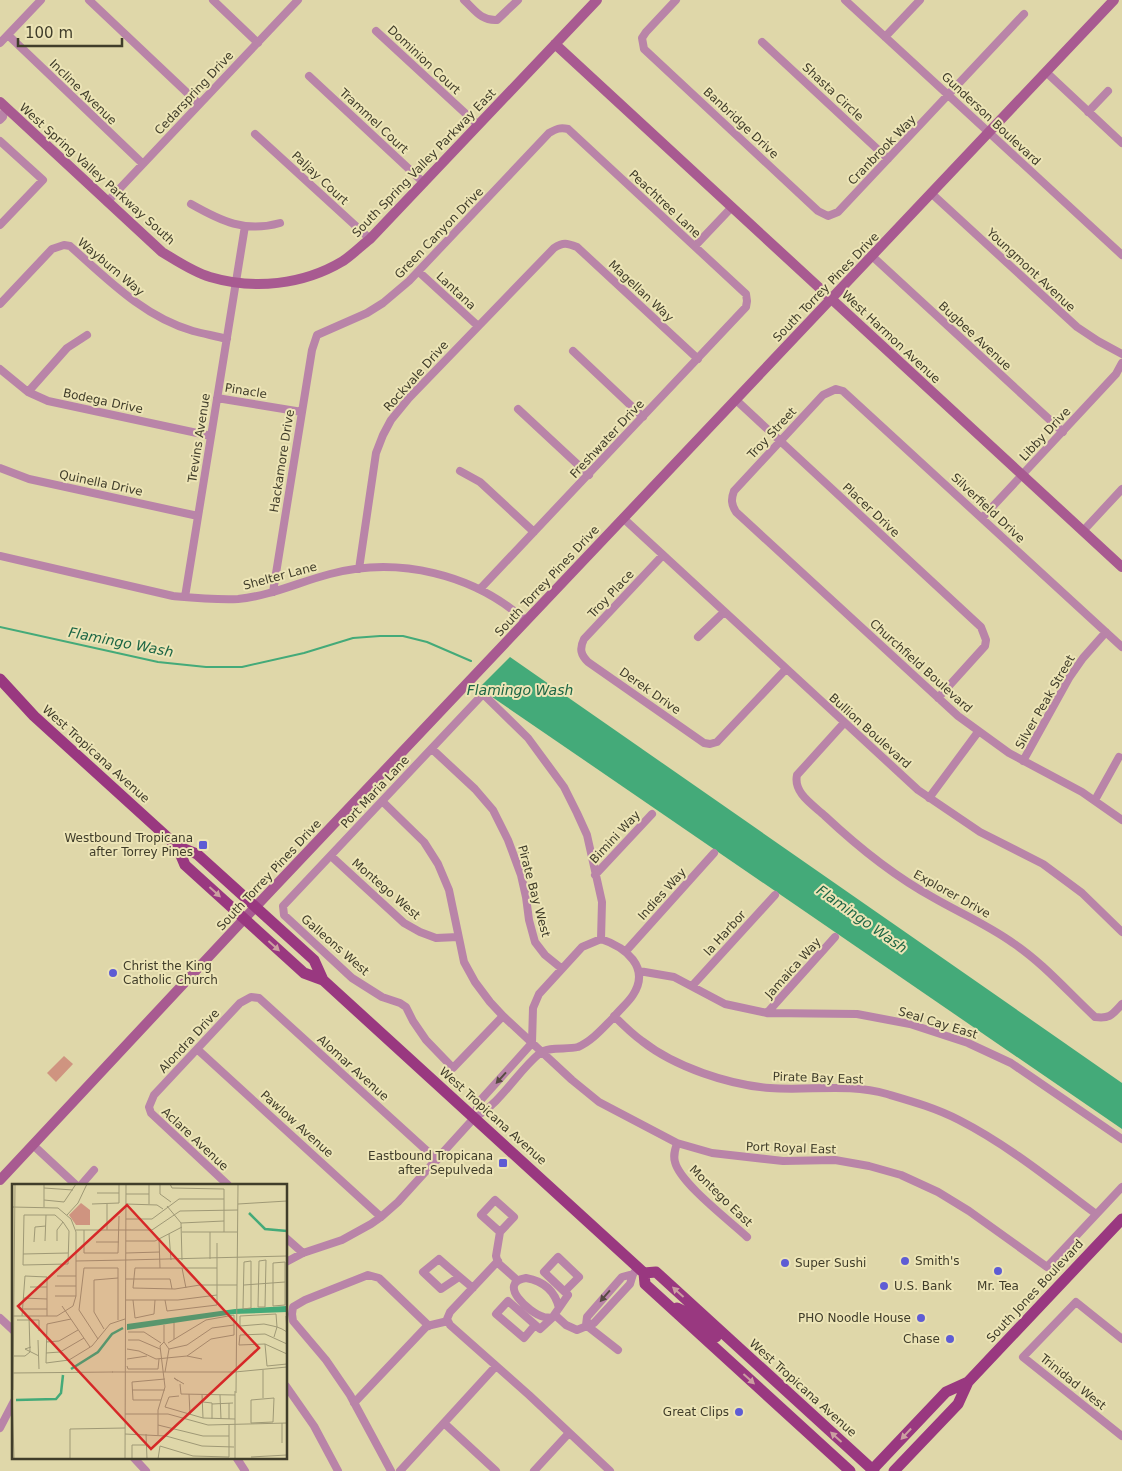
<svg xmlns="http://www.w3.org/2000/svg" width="1122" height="1471" viewBox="0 0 1122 1471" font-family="'DejaVu Sans',sans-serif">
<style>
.green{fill:#cf9480}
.water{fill:#44aa79}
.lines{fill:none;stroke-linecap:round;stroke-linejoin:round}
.stream{stroke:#44aa79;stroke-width:2}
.street{stroke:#b984a8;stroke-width:8}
.secondary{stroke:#a85a91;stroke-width:10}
.primary{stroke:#993880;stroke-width:11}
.oneway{fill:#cb9fa0}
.oneway2{fill:#584b43}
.poi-dot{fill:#5e5cd4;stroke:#ece4b6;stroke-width:2}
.labels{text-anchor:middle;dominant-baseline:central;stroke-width:4;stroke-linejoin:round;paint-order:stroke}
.street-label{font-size:12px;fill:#403d2a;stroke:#ece4b6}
.poi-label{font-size:12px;fill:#403d2a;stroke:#ece4b6;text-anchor:end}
.water-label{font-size:14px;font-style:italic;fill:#1d6645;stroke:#ece4b6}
.inset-river{fill:none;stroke:#44aa79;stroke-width:2.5}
.inset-road{fill:none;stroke:#9f9976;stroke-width:1}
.view{fill:#d62828;fill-opacity:0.15;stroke:#d62828;stroke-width:2.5}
.inset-edge{fill:none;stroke:#403d2a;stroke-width:2.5}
</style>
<rect width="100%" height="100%" fill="#dfd7a9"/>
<path class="green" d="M64 1056 73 1064 56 1082 47 1073Z"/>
<path class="water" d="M510 657 1122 1083V1129L479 688Z"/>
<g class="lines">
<path class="stream" d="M0 627 158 662 206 667H242L304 653 353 638 380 636H403L427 642 471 661"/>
<path class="street" d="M89 0 199 104
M213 0 258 43
M464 0C475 10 481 21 497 20L518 0
M676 0 646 32 642 38 644 49 818 211 828 216 838 212 1024 14
M845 0 1122 255
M376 31 478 125
M8 35 143 164
M885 37 920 0
M762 42 888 159
M0 43 41 0
M1046 72 1122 143
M309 76 424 183
M1088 112 1108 91
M0 120 3 117 5 107
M255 134 370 239
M0 141 43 180 0 225
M931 193 1077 327 1098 341 1122 354
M107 202 298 0
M191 204C221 221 245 233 280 223
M695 246 732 207
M872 256 1063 432
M419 272 478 326
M0 304 52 249 64 245 70 246C107 279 144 317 193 331 204 334 216 336 227 339
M573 351 643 417
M0 369 28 392 48 401 211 436
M28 392 67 348 87 335
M217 398 302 412
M736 400 981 627 986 640 985 646 938 698
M518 409 589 475
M0 468 29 479 198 516
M460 471 480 482 534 532
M623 518 918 790 980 832 1043 864 1082 893 1122 932
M982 518 1116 374 1122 363
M1083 531 1122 489
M663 555 584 639C579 649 581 655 588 662L704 743 710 744 717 742 786 669
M0 556 173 596C195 598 216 600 238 599 270 596 299 582 330 574 398 556 474 574 526 621
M359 569 376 453 383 435 391 420 409 398 554 248C563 242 567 243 577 247L698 359
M273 592 312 350 317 335 367 313 383 303 409 281 549 133C556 129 560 127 568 129L746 294 747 301 746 307 480 589
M185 597 245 226
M698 637 724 612
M1122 647 843 391 836 389 823 395 734 491C731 499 731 504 736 512L958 716 1009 753 1082 792 1122 820
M844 723 797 775C793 793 813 805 825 816 858 847 894 876 934 898 960 913 988 925 1013 943 1043 963 1068 992 1095 1017 1110 1019 1112 1015 1122 1004
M432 749 475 789 493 810 508 840 521 875 526 897 529 920 535 942 545 955 561 968
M1023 761 1069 678 1083 658 1106 632
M929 798 978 732
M1095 800 1119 757
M382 801 424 842 438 864 449 890 464 962 475 982 490 1002 503 1016 572 1080 599 1102 677 1143 712 1153 783 1161 835 1160 869 1166 901 1175 938 1192 969 1211 1047 1267 1122 1187
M331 856 404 923 420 932 436 938 458 937
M595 875 652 814
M626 951 714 853
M639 971 674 977 725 1004 767 1013 857 1014 910 1024 968 1043 1011 1063 1122 1139
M692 986 775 895
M767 1013 835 937
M503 1016 453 1068 426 1040 413 1021 406 1007 400 1003 382 997 352 978 284 915 283 906 483 694 528 738 564 787 577 813 587 835 602 902 601 939
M614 1016C623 1025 632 1034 642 1041 675 1067 729 1085 770 1088 808 1091 849 1083 887 1094 911 1101 936 1108 959 1120 1008 1145 1052 1181 1096 1214
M197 1049 381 1217
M677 1143C675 1150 673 1155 675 1162 680 1183 730 1221 747 1237
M33 1145 76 1185
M81 1185 94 1170
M228 1185 151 1113 149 1107 154 1095 240 1003 251 997 259 998 437 1160
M500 1232 481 1215 495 1200 514 1217 500 1232 496 1256 498 1263 517 1280
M286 1238 303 1253
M498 1261 450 1312 447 1319 450 1325 529 1395 610 1471
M286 1262 303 1253 342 1240 371 1224 381 1217 398 1202 475 1117C502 1102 516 1073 540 1053 549 1046 567 1050 578 1047 592 1041 603 1028 613 1018 619 1010 628 1003 633 995 651 967 625 947 601 939L582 947 539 994 533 1008 532 1043 478 1103 475 1117
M459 1277 441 1289 423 1272 439 1259C450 1269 461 1278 473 1288
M526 1278C543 1281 555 1291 559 1308L552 1318C549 1317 546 1318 544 1317 529 1313 496 1283 526 1278Z
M559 1308 568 1295 544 1272 558 1257 579 1277 565 1291
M555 1315 566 1325 577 1330 594 1323 630 1284 633 1274 638 1268
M0 1318 14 1331
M535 1325 524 1338 496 1314 508 1301 540 1329 552 1318
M586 1325 587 1317 622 1277 633 1274
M586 1325 618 1350
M1122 1339 1076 1302 1023 1357 1122 1436
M286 1386 314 1426 338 1471
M354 1403 427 1326 448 1321
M444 1423 496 1471
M0 1428 14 1401
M133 1457 146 1471
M236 1457 245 1471
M391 1471 350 1395 326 1360 293 1321 292 1314 293 1307 305 1300 368 1275 379 1278 429 1326
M400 1471 496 1366
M534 1471 569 1433"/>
<path class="secondary" d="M555 44 1122 567
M0 102 162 252C177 261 193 272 210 277 254 290 303 285 343 261 352 255 361 246 370 239L597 0
M0 1180 260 902 1114 0"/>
<path class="primary" d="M0 679 34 716 177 846 197 854 314 960 323 980
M177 846 185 865 304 973 323 980 644 1273 645 1284 850 1471
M644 1273 656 1272 874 1471
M677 1308 689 1314 716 1337
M871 1471 946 1392 968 1382
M894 1471 958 1404 968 1382 1122 1219"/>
</g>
<defs><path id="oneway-solid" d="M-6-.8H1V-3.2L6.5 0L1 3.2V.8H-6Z" transform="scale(1.25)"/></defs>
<g class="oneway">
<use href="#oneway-solid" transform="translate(215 892) rotate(42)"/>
<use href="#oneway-solid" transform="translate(274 946) rotate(42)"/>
<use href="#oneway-solid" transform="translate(678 1292) rotate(-138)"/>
<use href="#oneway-solid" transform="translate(749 1379) rotate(42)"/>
<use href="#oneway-solid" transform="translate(906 1434) rotate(133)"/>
<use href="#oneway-solid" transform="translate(836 1437) rotate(-138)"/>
</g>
<g class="oneway2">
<use href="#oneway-solid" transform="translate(501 1078) rotate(132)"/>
<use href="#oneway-solid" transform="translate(605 1296) rotate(131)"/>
</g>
<g class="poi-dot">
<rect x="198" y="840" width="10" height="10" rx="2.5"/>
<circle cx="113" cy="973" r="5"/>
<rect x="498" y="1158" width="10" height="10" rx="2.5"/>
<circle cx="905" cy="1261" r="5"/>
<circle cx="785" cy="1263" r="5"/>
<circle cx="998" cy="1271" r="5"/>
<circle cx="884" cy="1286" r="5"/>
<circle cx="921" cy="1318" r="5"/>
<circle cx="950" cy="1339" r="5"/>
<circle cx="739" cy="1412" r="5"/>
</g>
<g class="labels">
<g class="street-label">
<text transform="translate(424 60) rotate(43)">Dominion Court</text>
<text transform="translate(83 92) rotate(44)">Incline Avenue</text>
<text transform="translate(833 92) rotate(43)">Shasta Circle</text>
<text transform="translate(194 93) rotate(-47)">Cedarspring Drive</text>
<text transform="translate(991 119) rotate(43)">Gunderson Boulevard</text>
<text transform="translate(374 121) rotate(43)">Trammel Court</text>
<text transform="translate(741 123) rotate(43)">Banbridge Drive</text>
<text transform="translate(882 150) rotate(-46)">Cranbrook Way</text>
<text transform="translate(424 163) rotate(-46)">South Spring Valley Parkway East</text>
<text transform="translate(97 174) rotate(42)">West Spring Valley Parkway South</text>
<text transform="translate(320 178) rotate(43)">Paljay Court</text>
<text transform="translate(665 204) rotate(43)">Peachtree Lane</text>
<text transform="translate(439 233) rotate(-46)">Green Canyon Drive</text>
<text transform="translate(111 267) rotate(40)">Wayburn Way</text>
<text transform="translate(1031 270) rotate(43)">Youngmont Avenue</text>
<text transform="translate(826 287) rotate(-46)">South Torrey Pines Drive</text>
<text transform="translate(456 291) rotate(43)">Lantana</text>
<text transform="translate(641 291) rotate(43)">Magellan Way</text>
<text transform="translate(975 336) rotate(43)">Bugbee Avenue</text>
<text transform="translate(891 337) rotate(43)">West Harmon Avenue</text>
<text transform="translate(416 376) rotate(-48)">Rockvale Drive</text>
<text transform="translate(246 391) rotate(9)">Pinacle</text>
<text transform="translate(103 401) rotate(12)">Bodega Drive</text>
<text transform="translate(772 433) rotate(-47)">Troy Street</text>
<text transform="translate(1045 434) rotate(-47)">Libby Drive</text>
<text transform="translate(199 438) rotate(-81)">Trevins Avenue</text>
<text transform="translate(607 439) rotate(-47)">Freshwater Drive</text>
<text transform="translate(282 461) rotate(-81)">Hackamore Drive</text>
<text transform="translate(101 483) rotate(12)">Quinella Drive</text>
<text transform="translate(988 508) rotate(43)">Silverfield Drive</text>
<text transform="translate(871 510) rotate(43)">Placer Drive</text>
<text transform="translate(280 576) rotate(-15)">Shelter Lane</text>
<text transform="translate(547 581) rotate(-47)">South Torrey Pines Drive</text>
<text transform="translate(611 594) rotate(-47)">Troy Place</text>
<text transform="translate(921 666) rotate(42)">Churchfield Boulevard</text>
<text transform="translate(650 691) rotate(35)">Derek Drive</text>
<text transform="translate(1045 702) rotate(-60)">Silver Peak Street</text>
<text transform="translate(870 731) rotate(42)">Bullion Boulevard</text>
<text transform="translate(96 754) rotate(42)">West Tropicana Avenue</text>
<text transform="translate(375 792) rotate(-47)">Port Maria Lane</text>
<text transform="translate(615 837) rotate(-47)">Bimini Way</text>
<text transform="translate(269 875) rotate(-47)">South Torrey Pines Drive</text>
<text transform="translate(386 889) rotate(41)">Montego West</text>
<text transform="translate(534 891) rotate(75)">Pirate Bay West</text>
<text transform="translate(662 894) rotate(-48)">Indies Way</text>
<text transform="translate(952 894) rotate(29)">Explorer Drive</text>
<text transform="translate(725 933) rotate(-48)">la Harbor</text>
<text transform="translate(335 945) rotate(41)">Galleons West</text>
<text transform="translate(793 968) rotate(-48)">Jamaica Way</text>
<text transform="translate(938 1023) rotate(17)">Seal Cay East</text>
<text transform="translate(189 1041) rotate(-47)">Alondra Drive</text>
<text transform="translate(353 1068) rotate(42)">Alomar Avenue</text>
<text transform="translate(818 1078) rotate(2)">Pirate Bay East</text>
<text transform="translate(493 1116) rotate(42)">West Tropicana Avenue</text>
<text transform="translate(297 1124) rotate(42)">Pawlow Avenue</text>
<text transform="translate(195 1139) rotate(43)">Aclare Avenue</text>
<text transform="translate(791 1148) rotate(2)">Port Royal East</text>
<text transform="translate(721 1196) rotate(44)">Montego East</text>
<text transform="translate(1035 1291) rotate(-47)">South Jones Boulevard</text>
<text transform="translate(1073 1382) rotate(39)">Trinidad West</text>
<text transform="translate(803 1388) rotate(42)">West Tropicana Avenue</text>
</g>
<g class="poi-label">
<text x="193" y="838">Westbound Tropicana<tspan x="193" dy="14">after Torrey Pines</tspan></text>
<text x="123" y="966" text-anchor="start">Christ the King<tspan x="123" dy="14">Catholic Church</tspan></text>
<text x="493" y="1156">Eastbound Tropicana<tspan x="493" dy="14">after Sepulveda</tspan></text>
<text x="915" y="1261" text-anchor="start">Smith's</text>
<text x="795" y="1263" text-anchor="start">Super Sushi</text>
<text x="894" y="1286" text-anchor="start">U.S. Bank</text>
<text x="998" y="1286" text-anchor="middle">Mr. Tea</text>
<text x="911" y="1318">PHO Noodle House</text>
<text x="940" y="1339">Chase</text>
<text x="729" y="1412">Great Clips</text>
</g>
<g class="water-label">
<text transform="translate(121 642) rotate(11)">Flamingo Wash</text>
<text x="520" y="690">Flamingo Wash</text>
<text transform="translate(862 919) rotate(35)">Flamingo Wash</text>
</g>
</g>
<g transform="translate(12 1184)">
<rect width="275" height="275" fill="#dfd7a9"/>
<path d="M69 19 78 26V41H64L57 31Z" fill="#cf9480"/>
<path d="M275 122V128L222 130 115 146V140L223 125Z" fill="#44aa79"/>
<path class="inset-river" d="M237 29 253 45 275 47M59 185 86 168 100 150 111 144M4 216 44 215 49 209 51 191"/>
<path class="inset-road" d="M148 0V10L159 18M158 0 160 4 212 5V48M32 4 61 6M85 9H107M114 10H137M32 16 52 18 64 0M80 20 107 19V0M114 20 145 21 151 25M137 20V0M226 20 275 17M155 22 169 39 170 76M0 23 46 24 59 35 64 48V112L61 122 45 132H1M32 23V0M12 31H43L51 38 57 47 56 80 11 81ZM55 31 66 19 75 0M114 35H140L167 15H212M169 39 212 37M64 46H140L168 27 226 26M72 46V69H106L107 32M95 46V20M170 48H225M157 50 159 76M147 55 148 84M33 57 34 31M45 57V46L51 38M114 57H143L170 43M22 58 23 43 34 42M84 58H107M114 69 148 68M11 70 56 69M198 75V48M114 76 275 72M254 76 253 123H246L247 77ZM64 77 114 76M239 77V124L231 125 232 78ZM273 78V121L261 122V79ZM170 84 174 104M205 84H123L121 104 163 105 188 101H225M45 92H64M114 95H158L160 105M232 101 273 98M43 102H64M18 103H35M43 112H64M11 114 35 115M114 116H166L205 111M121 116 123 134 142 130 143 116M153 116 155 127 205 121V59M50 122 78 163M11 125H35M10 132 13 92 35 93V132M274 132 275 148M59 135 35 140 34 179 57 176 80 162 98 140 113 135M5 136H27V147M162 139V155M152 141V158M92 145 82 128V96L106 94M116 148H132L149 159M262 153 265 143 264 130 228 132V142L252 140 261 142 265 143 270 145 275 148M86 155 67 126 72 84H106V136M26 156 27 185M116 156H127L148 165M34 158 47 157 66 146M253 160 255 182 275 180M275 160 253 150 228 151 227 161 253 160 275 170M19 163 13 165 27 172M115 165 127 167 144 175 175 172 199 155 222 151V131L194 136 156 159M157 165 175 161 200 144 222 141M34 169 48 168 72 154M2 172H13L18 168 17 132M175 172 190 175M115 175 135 172M115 182 116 185H146L147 175M100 188H223L275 183M0 189 101 188M166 197 162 194 172 200M168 200 169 210 223 211M0 205 2 275M1 206 3 0M120 206H153M224 209 226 0M177 210 178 230M190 210 191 234M208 211 209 235M167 212 157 213 153 223 191 234 223 235M251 214V186M262 214 261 238 239 239V216ZM149 216H121L120 198 153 195M191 218 200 219V235M217 219V235M200 220 221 219M113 230H156L196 241 275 239M270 239V259M146 241 191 252H217M217 241V273M113 250 154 252 190 262 222 263M134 250 135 275M146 251V226L153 203 148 162 152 158 157 165 153 188M239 273 275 271M58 275V245L113 244M113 275 114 0M120 275V261H135M146 275 148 262 181 272 217 273M223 275V207"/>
<path class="view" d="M115 21 247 164 139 265 6 122Z"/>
<rect width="275" height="275" class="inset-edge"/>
</g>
<path d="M18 38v8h104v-8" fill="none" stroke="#403d2a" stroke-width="2.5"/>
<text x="25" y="38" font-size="15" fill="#403d2a" stroke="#ece4b6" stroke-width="4" paint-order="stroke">100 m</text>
</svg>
